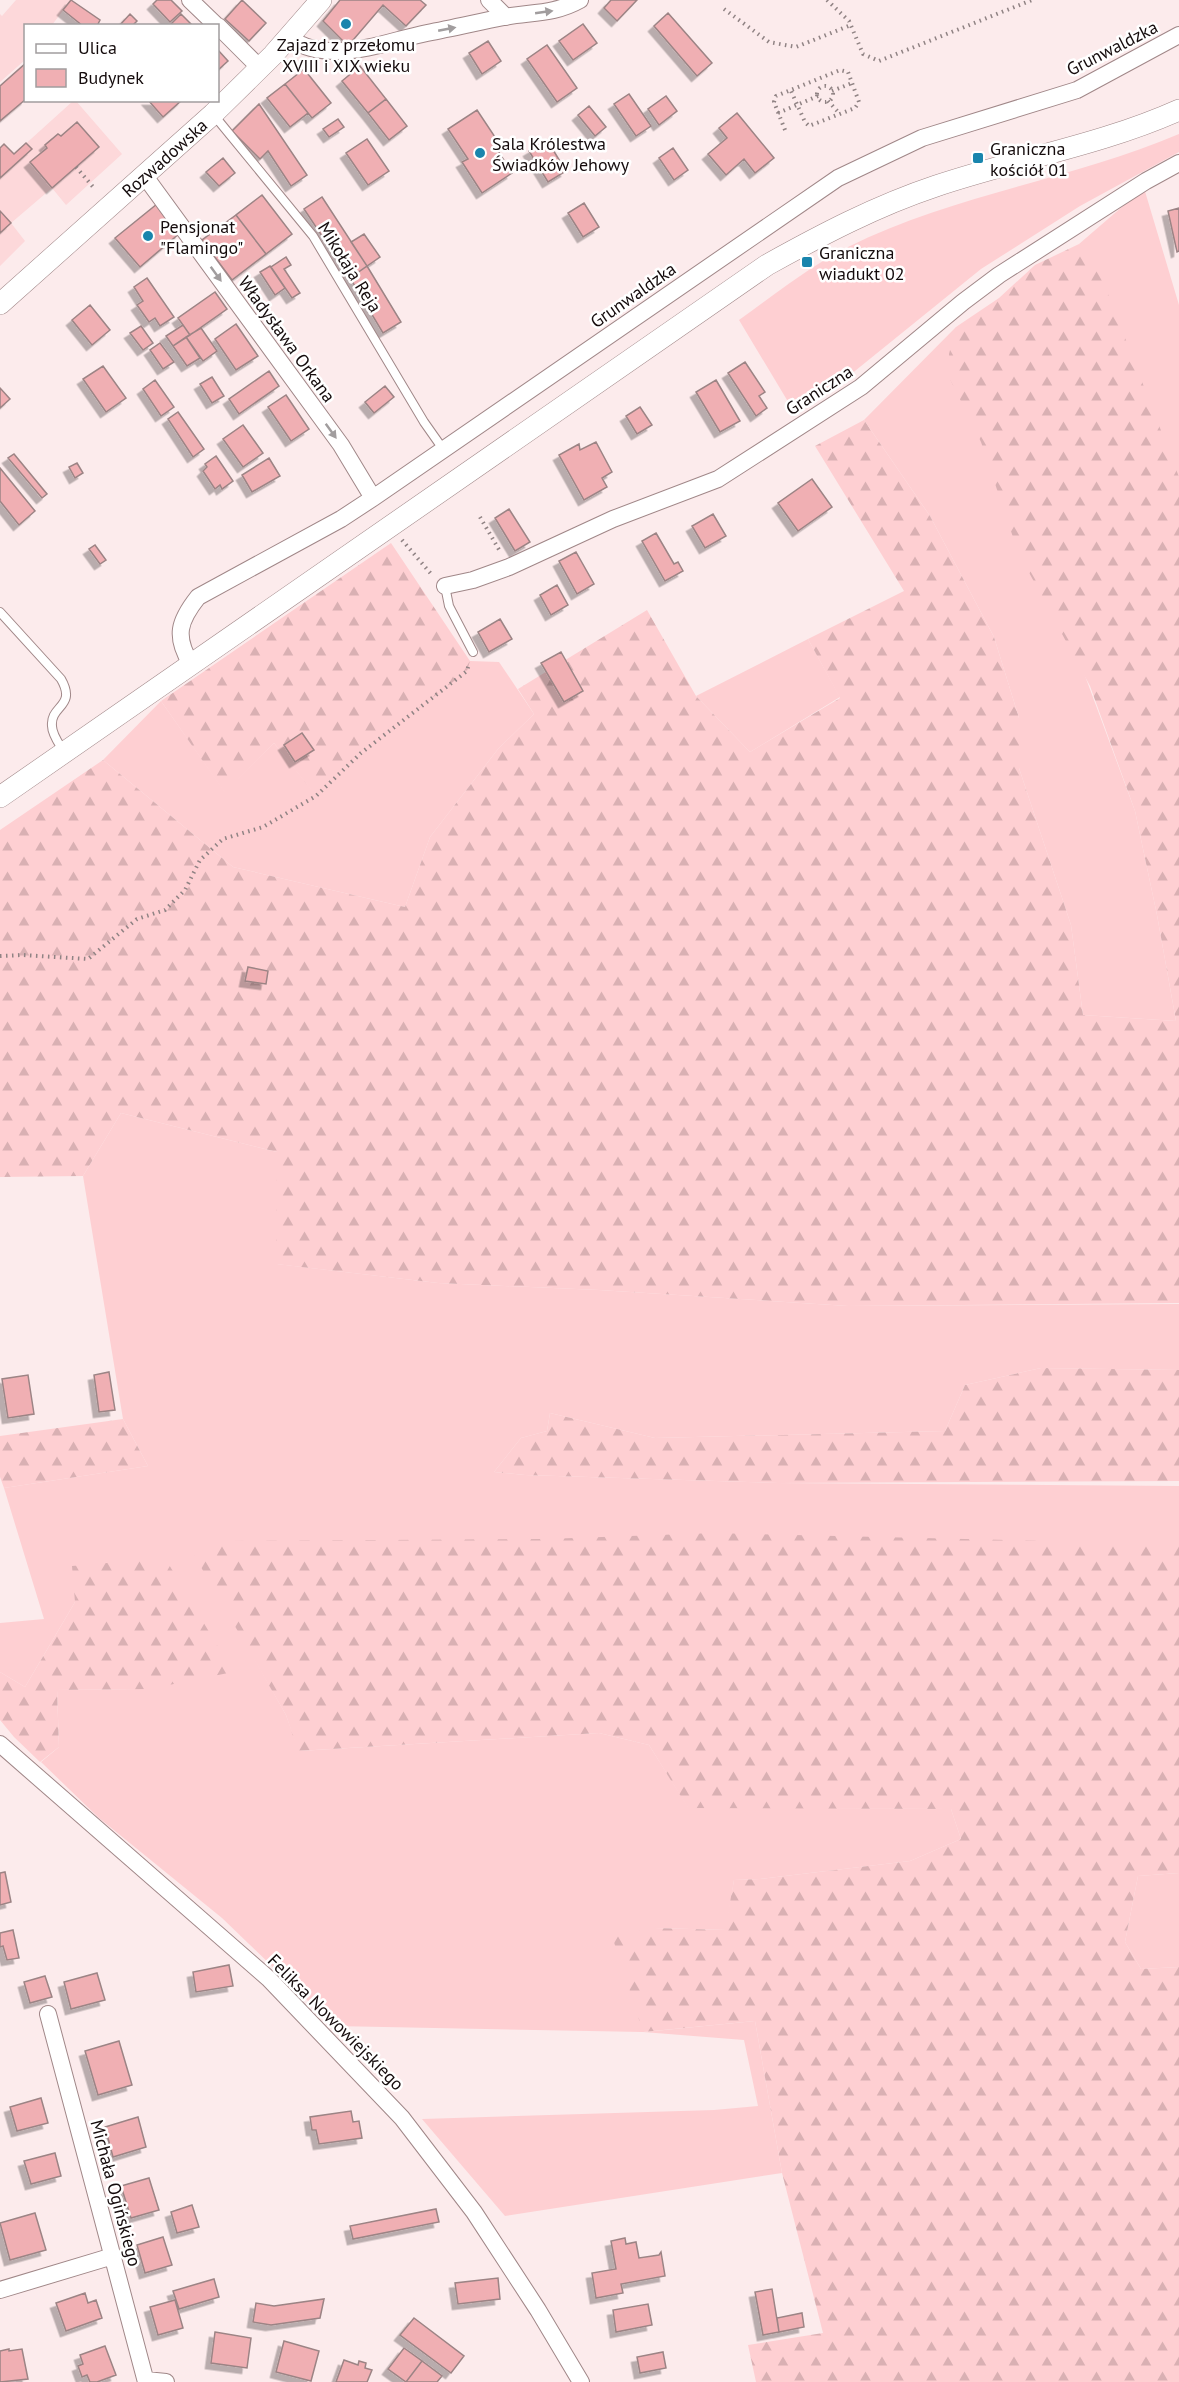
<svg xmlns="http://www.w3.org/2000/svg" width="1179" height="2382" viewBox="0 0 1179 2382" font-family="'PT Sans',sans-serif">
<style>
.built{fill:#fdd8da}
.grass{fill:#fecfd2}
.forest{fill:url(#forest-firs)}
.building{fill:#f0afb3;stroke:#9c8485;stroke-width:1.5;filter:url(#shadow)}
.lines{fill:none;stroke-linecap:round;stroke-linejoin:round}
.service-casing{stroke:#a08788;stroke-width:10}
.minor-casing{stroke:#a08788;stroke-width:18}
.tertiary-casing{stroke:#a08788;stroke-width:22}
.path{stroke:#908384;stroke-width:4;stroke-dasharray:1.5 4.5;stroke-linecap:butt}
.service{stroke:#fff;stroke-width:8}
.minor{stroke:#fff;stroke-width:16}
.tertiary{stroke:#fff;stroke-width:21}
.oneway{fill:#a19d9e}
.poi-dot{fill:#1985ad;stroke:#fff;stroke-width:2}
.labels{text-anchor:middle;dominant-baseline:central;stroke-width:5;stroke-linejoin:round;paint-order:stroke}
.poi-label{font-size:18px;fill:#140b0c;stroke:#fff;text-anchor:start}
.street-label{font-size:18px;fill:#140b0c;stroke:#fff}
</style>
<defs>
<pattern id="forest-firs" width="22" height="20" patternUnits="userSpaceOnUse" patternTransform="scale(1.5)"><rect width="22" height="20" fill="#fecfd2"/><path d="M5 1l3.5 6h-7zM16 11l3.5 6h-7z" fill="#d9b0b3"/></pattern>
<filter id="shadow"><feDropShadow dx="-5.5" dy="5.5" stdDeviation="0" flood-color="#0004"/></filter>
</defs>
<rect width="100%" height="100%" fill="#fcebec"/>
<path class="built" d="M16 0H71L52 25 26 26 25 60 0 82V14L2 16Z
M73 101H76L122 154 66 205 52 188 11 223 25 241 0 266V167Z"/>
<path class="grass" d="M1179 134V152L1080 206 981 269 850 375 793 410 739 320C774 295 810 266 848 247 953 194 1072 180 1179 134Z
M1144 188 1179 305V486L1079 244Z
M956 327 1135 811 1157 915 1176 1021 1083 1015 1071 925 1019 768V718L994 637 930 516 864 420Z
M808 639 840 697 750 752 696 696Z
M470 661 499 662 534 714 498 749 430 837 405 907 233 867 103 760 161 701 225 792 274 743 316 795 361 753 447 684Z
M121 1113 277 1152V1264L438 1283 599 1290 848 1306 1179 1304V1370L1041 1368 965 1385 945 1431 655 1438 550 1413 547 1431 521 1438 494 1472 525 1475 778 1483 1179 1486V1546L254 1658 286 1715 299 1751 599 1733 649 1745 688 1807 951 1809 961 1839 910 1861 760 1879 734 1880 726 1930 655 1928 644 2032 755 2021 782 2173 505 2216 422 2119 714 2110 758 2106 744 2040 643 2032 334 2026 222 1918 99 1818 41 1762 59 1747 57 1690 140 1689 75 1602 25 1687 0 1672V1623L44 1619 4 1488 148 1466 123 1419 83 1176Z
M1179 1873V1967L1141 1969 1125 1942 1138 1876Z"/>
<path class="forest" d="M1079 244 1094 258 1179 477V1303L848 1306 599 1290 438 1283 276 1264 277 1152 121 1113 83 1176 0 1177V830L103 760 233 867 405 907 430 837 498 749 534 714 518 689 647 610 696 696 750 752 840 698 808 639 904 591 815 446 864 420 930 516 994 637 1019 718V768L1071 925 1083 1015 1176 1021 1157 915 1135 811 1090 686 1018 552 981 442 950 379 949 354 956 327 999 298 1035 265Z
M391 543 470 661 467 671 361 753 316 796 274 743 225 793 161 701Z
M1041 1368 1179 1370V1481L778 1483 525 1475 494 1472 521 1438 547 1431 550 1413 655 1438 945 1431 965 1385Z
M123 1419 148 1466 4 1488 0 1477V1436Z
M714 1533 1179 1544V1873L1138 1876 1125 1942 1141 1969 1179 1967V2382H756L748 2345 823 2333 782 2173 755 2021 643 2032 612 1936 655 1928 725 1930 734 1880 760 1879 910 1861 961 1839 951 1809 688 1808 649 1745 599 1733 298 1751 286 1715 194 1555 232 1541 546 1539Z
M165 1558 233 1672 149 1689 57 1690 59 1747 40 1762 14 1737 0 1720V1672L25 1687 75 1602 72 1566Z"/>
<path class="building" d="M71 0 100 20 97 26H83L63 10Z
M157 0H171L182 11 170 22 153 4Z
M242 0 266 23 249 41 225 19Z
M340 0H420L426 5 406 26 383 5 348 46 323 21Z
M611 0H637L617 21 604 8Z
M668 13 712 63 697 76 654 26Z
M130 14 137 21 132 26H119Z
M181 14 193 26H169Z
M583 24 597 43 573 60 559 41Z
M488 41 501 61 482 74 469 53Z
M547 45 577 88 557 102 527 59Z
M218 50 228 61 218 70Z
M26 63V99L0 121V86Z
M360 66 386 99 368 113 342 81Z
M304 69 331 103 312 118 285 84Z
M285 84 308 113 290 127 267 98Z
M629 94 651 126 636 136 614 104Z
M666 96 677 111 659 125 648 109Z
M386 99 407 126 389 140 368 113Z
M148 100H182L163 117Z
M259 104 307 175 291 186 268 151 260 159 232 131Z
M589 106 606 127 595 136 578 115Z
M477 110 497 140 493 143 512 173 482 193 462 162 468 159 448 129Z
M737 113 774 158 755 173 744 159 726 175 708 154 727 138 719 128Z
M338 119 344 127 329 137 323 129Z
M77 122 99 147 52 188 30 162 47 148 45 145 58 134 61 136Z
M367 139 389 171 368 185 346 153Z
M547 140 566 171 548 182 529 151Z
M26 143 32 149 0 178V148L4 144 14 154Z
M673 148 688 170 674 180 659 158Z
M223 158 235 173 219 186 206 172Z
M262 195 292 234 266 254 236 215Z
M322 197 367 266 350 278 304 209Z
M584 203 599 227 583 237 568 213Z
M157 204 180 233 140 267 115 238Z
M1179 208V251L1177 252 1168 211Z
M0 211 11 223 0 233Z
M236 215 266 254 232 280 202 240Z
M364 234 380 257 367 266 351 242Z
M286 257 291 265 284 269 300 293 292 298 271 267Z
M270 266 285 288 275 295 260 272Z
M367 266 401 322 383 333 350 278Z
M147 278 174 317 160 326 155 318 149 322 137 305 143 301 134 287Z
M215 292 227 309 190 335 178 318Z
M90 305 110 330 92 345 72 320Z
M236 324 258 356 236 370 215 339Z
M183 325 190 335 173 346 166 336Z
M141 326 153 343 143 350 130 333Z
M201 328 217 351 203 361 186 337Z
M186 337 200 358 187 366 173 346Z
M160 343 174 362 163 369 150 350Z
M745 362 765 392 759 396 767 408 756 416 728 373Z
M103 366 126 398 106 412 83 379Z
M269 371 279 386 239 414 229 399Z
M212 377 224 396 212 403 200 384Z
M155 380 174 407 161 416 143 389Z
M716 380 740 421 720 432 696 392Z
M385 386 394 397 374 413 365 402Z
M0 388 10 399 0 408Z
M286 395 309 429 291 441 268 407Z
M640 407 652 425 637 434 626 416Z
M178 412 204 449 193 457 168 419Z
M243 425 263 453 243 467 223 439Z
M596 442 612 472 602 478 607 487 584 500 559 455 579 444 580 450Z
M14 454 47 494 42 498 8 458Z
M216 456 233 481 222 489 220 485 215 489 203 471 207 467 205 464Z
M269 458 280 476 252 492 242 475Z
M77 463 83 473 75 478 69 467Z
M0 468 35 511 19 525 0 501Z
M812 479 832 507 798 531 778 503Z
M509 509 530 542 515 551 495 518Z
M713 514 726 536 705 548 692 526Z
M656 533 674 564 678 562 683 571 665 581 642 541Z
M95 545 106 560 100 564 89 549Z
M576 552 594 584 577 594 559 561Z
M557 585 568 605 551 615 540 595Z
M500 619 512 639 489 652 478 632Z
M561 652 583 691 564 702 541 663Z
M302 733 314 750 295 762 284 745Z
M248 967 268 971 266 984 245 981Z
M109 1372 115 1410 99 1412 94 1375Z
M28 1375 34 1414 8 1418 2 1379Z
M5 1872 11 1902 0 1905V1873Z
M13 1930 19 1958 7 1960 3 1946 0 1947V1933Z
M229 1965 233 1986 196 1992 193 1972Z
M97 1973 105 2000 71 2009 64 1982Z
M45 1976 52 1997 30 2003 24 1982Z
M119 2041 132 2085 98 2095 85 2051Z
M41 2098 48 2123 17 2131 10 2107Z
M351 2111 353 2122 359 2121 362 2138 319 2144 316 2130H312L310 2117Z
M138 2117 146 2147 113 2157 105 2127Z
M55 2153 61 2176 31 2184 24 2161Z
M149 2178 159 2210 131 2218 121 2186Z
M192 2205 199 2227 177 2233 171 2212Z
M436 2209 439 2222 353 2239 350 2226Z
M35 2213 46 2250 10 2260 0 2223Z
M163 2237 172 2265 145 2273 137 2245Z
M625 2238 626 2244 636 2242 639 2258 659 2255 661 2252 665 2276 621 2284 623 2293 596 2298 592 2273 616 2269 611 2241Z
M498 2278 500 2299 458 2304 455 2283Z
M214 2279 219 2297 179 2309 173 2291Z
M772 2289 779 2332 763 2335 755 2292Z
M85 2293 88 2303 96 2300 102 2318 66 2331 56 2303Z
M324 2299 320 2318 271 2325 253 2322 256 2303 274 2306Z
M175 2300 183 2328 158 2335 150 2307Z
M648 2304 652 2325 616 2332 613 2310Z
M802 2313 804 2327 779 2332 777 2318Z
M414 2318 464 2356 451 2373 400 2335Z
M215 2332 251 2338 247 2368 211 2363Z
M284 2341 319 2351 311 2381 276 2372Z
M105 2346 116 2375 97 2382H90L87 2375 82 2377 78 2366 83 2364 80 2355Z
M404 2348 422 2361 406 2382 388 2369Z
M9 2349V2351L22 2349 28 2379 0 2382V2351Z
M663 2352 666 2368 640 2373 637 2357Z
M344 2360 358 2365 359 2361 366 2363 365 2368 372 2370 367 2382H336Z
M422 2361 442 2376 437 2382H406Z"/>
<g class="lines">
<defs>
<path id="service" d="M213 114 313 236 424 422 443 449
M445 586 449 606 473 652
M0 612 61 679C77 707 50 705 52 726 52 735 60 745 64 752"/>
<path id="minor" d="M190 0 217 26
M489 0 506 17
M218 26 260 68
M289 37C303 48 318 51 337 51 368 51 397 39 427 33 453 28 479 22 504 17 533 12 555 14 580 0
M144 175 341 445 373 498
M445 586 473 580 509 567 613 519 718 479 861 387 963 302 999 275 1146 181 1179 163
M191 664C174 636 179 621 198 597L341 519 373 498 838 178 922 138 1077 90 1179 35
M0 1744 269 1979 402 2118 474 2212 538 2310 581 2382
M48 2014 146 2382
M0 2290 113 2256
M146 2380 166 2382"/>
<g id="tertiary">
<path id="s1" d="M0 304 213 114 273 55 321 0"/>
<path d="M0 797 767 265C821 235 876 206 936 186 1016 159 1101 145 1179 110"/>
</g>
</defs>
<use href="#service" class="service-casing"/>
<use href="#minor" class="minor-casing"/>
<use href="#tertiary" class="tertiary-casing"/>
<path class="path" d="M827 0 849 21 863 54 879 61 1032 0
M724 9 769 42 796 47 851 25
M817 94a8 8 0 1 1 16 0a8 8 0 1 1-16 0Z
M832 91 852 83
M828 101 840 114
M778 113 818 96
M785 130 774 102 776 96 840 70 848 72 859 102 855 108 809 126 805 122 791 91
M76 167 94 188
M480 517 501 553
M402 540 432 575
M0 956 22 955 88 959 137 919 165 910 185 890 200 860 223 839 263 827 316 796 361 753 467 671 469 664"/>
<use href="#service" class="service"/>
<use href="#minor" class="minor"/>
<use href="#tertiary" class="tertiary"/>
</g>
<defs><path id="oneway-solid" d="M-6-.8H1V-3.2L6.5 0L1 3.2V.8H-6Z" transform="scale(1.5)"/></defs>
<g class="oneway">
<use href="#oneway-solid" transform="translate(544 12) rotate(-8)"/>
<use href="#oneway-solid" transform="translate(447 29) rotate(-11)"/>
<use href="#oneway-solid" transform="translate(216 274) rotate(54)"/>
<use href="#oneway-solid" transform="translate(331 431) rotate(54)"/>
</g>
<g class="poi-dot">
<circle cx="346" cy="24" r="6"/>
<circle cx="480" cy="153" r="6"/>
<rect x="972" y="152" width="12" height="12" rx="3"/>
<circle cx="148" cy="236" r="6"/>
<rect x="801" y="256" width="12" height="12" rx="3"/>
</g>
<g class="labels">
<g class="poi-label">
<text x="346" y="44" text-anchor="middle">Zajazd z przełomu<tspan x="346" dy="21">XVIII i XIX wieku</tspan></text>
<text x="492" y="143">Sala Królestwa<tspan x="492" dy="21">Świadków Jehowy</tspan></text>
<text x="990" y="148">Graniczna<tspan x="990" dy="21">kościół 01</tspan></text>
<text x="160" y="226">Pensjonat<tspan x="160" dy="21">"Flamingo"</tspan></text>
<text x="819" y="252">Graniczna<tspan x="819" dy="21">wiadukt 02</tspan></text>
</g>
<g class="street-label">
<text transform="translate(1112 48) rotate(-27)">Grunwaldzka</text>
<text stroke="none"><textPath href="#s1" startOffset="220">Rozwadowska</textPath></text>
<text transform="translate(350 267) rotate(58)">Mikołaja Reja</text>
<text transform="translate(633 295) rotate(-35)">Grunwaldzka</text>
<text transform="translate(287 339) rotate(54)">Władysława Orkana</text>
<text transform="translate(819 390) rotate(-33)">Graniczna</text>
<text transform="translate(336 2022) rotate(45)">Feliksa Nowowiejskiego</text>
<text transform="translate(116 2193) rotate(75)">Michała Ogińskiego</text>
</g>
</g>
<rect x="24" y="24" width="195" height="78" fill="#ffffff" stroke="#a19d9e" stroke-width="1.5"/>
<rect x="36" y="44" width="30" height="9" fill="#ffffff" stroke="#a19d9e" stroke-width="1.5"/>
<text x="78" y="54" font-size="18" fill="#140b0c">Ulica</text>
<rect x="36" y="69" width="30" height="18" fill="#f0afb3" stroke="#a19d9e" stroke-width="1.5"/>
<text x="78" y="84" font-size="18" fill="#140b0c">Budynek</text>
</svg>
